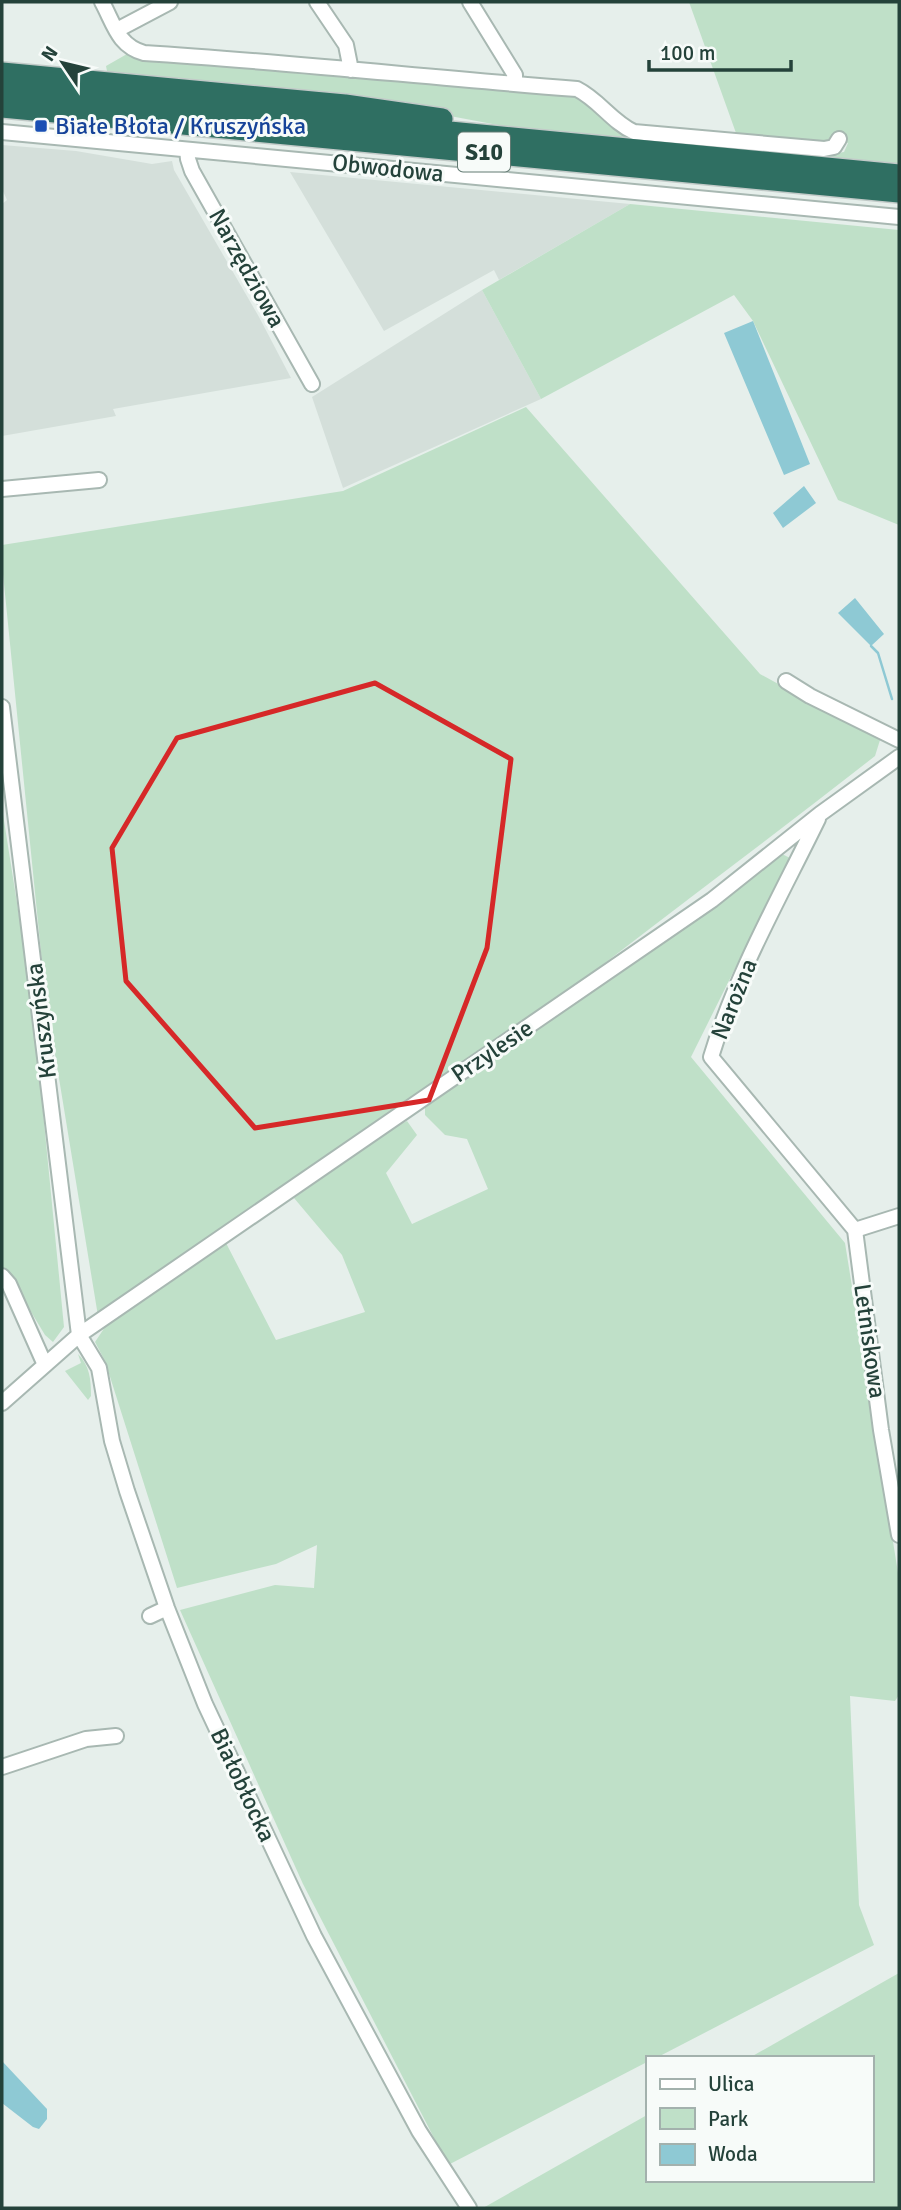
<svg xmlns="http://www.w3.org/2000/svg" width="901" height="2210" viewBox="0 0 901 2210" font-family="Signika,sans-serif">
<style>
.built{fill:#d4dfda}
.green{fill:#bfe0c8}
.water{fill:#8ec9d4}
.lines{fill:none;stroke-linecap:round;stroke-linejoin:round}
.stream{stroke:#8ec9d4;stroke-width:2.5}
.minor-casing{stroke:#a8b8b2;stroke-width:18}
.highway-casing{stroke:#c2cac8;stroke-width:24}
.minor{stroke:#fff;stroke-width:14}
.highway{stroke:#2f6f62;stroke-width:21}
.marked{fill:none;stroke:#d62828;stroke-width:5;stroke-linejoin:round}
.transit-dot{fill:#1a4fb4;stroke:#f7fbf9;stroke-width:2.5}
.labels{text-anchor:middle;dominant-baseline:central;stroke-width:6;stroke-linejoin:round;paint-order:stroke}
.shield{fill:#f7fbf9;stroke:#637a73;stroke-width:2}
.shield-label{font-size:23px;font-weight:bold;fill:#24423a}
.transit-label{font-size:24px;fill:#164399;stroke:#f7fbf9;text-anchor:start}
.street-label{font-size:24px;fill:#24423a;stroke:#f7fbf9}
</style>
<rect width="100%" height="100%" fill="#e6efeb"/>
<path class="built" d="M2 145 76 151 152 164 172 161 174 170 259 317 291 378 113 409 116 416 2 436V204L7 200 2 189Z
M290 172 630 204 499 280 494 270 384 331Z
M482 290 541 399 343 488 312 397Z"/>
<path class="green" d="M689 2H899V164L514 128 434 113 124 76 107 71 106 66 127 54 567 94C596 99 601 120 625 134L832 154 844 152 848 143 736 133Z
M630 204 899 230V525L838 500 753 321 734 295 541 399 482 290Z
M526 407 760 674 880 740 875 756C740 862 600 963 467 1072L782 854 790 858 691 1057 845 1243 899 1579V1695L895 1701 850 1696 859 1905 874 1945 656 2058H647V2062L448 2165 303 1884 180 1610 275 1585 314 1588 317 1545 276 1564 177 1588 105 1361 95 1342 109 1321 226 1243 276 1340 365 1312 342 1255 294 1198 389 1130 407 1121 417 1135 386 1173 412 1224 488 1189 467 1139 445 1135 425 1115V1103L98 1316 45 993 32 999 64 1327 53 1342 45 1335 13 1282 2 1269V808L32 998 45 992 2 564V545L343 491Z
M78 1354C90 1366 91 1380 91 1396L88 1400 65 1371 81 1363Z
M899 1973V2208H483L647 2115V2180H871V2058H749Z"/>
<path class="water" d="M753 321 810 464 784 475 724 333Z
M804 486 816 503 783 528 773 513Z
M855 598 884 634 871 646 838 613Z
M2 2061 47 2109V2119L39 2129 33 2127 2 2103Z"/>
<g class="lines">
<path class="stream" d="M871 646 878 653 892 699"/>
<defs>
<path id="minor" d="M102 2C114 24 118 46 144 53 289 62 433 78 577 89 599 100 612 122 634 132L824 149 834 147 839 139
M317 2 346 45 351 70
M470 2 515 75V83
M117 30 170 2
M2 132 899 217
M187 150 188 159 192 171 312 384
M2 489 99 480
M786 681 810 696 899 740
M2 707 79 1335 99 1368 112 1441 127 1491 167 1608 205 1704 314 1936 419 2131 469 2208
M818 819C780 897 736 974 711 1057L855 1230
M855 1230 881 1430 899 1535
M855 1230 899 1216
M2 1276 9 1284 45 1365
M2 1403 79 1335 712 900 820 814 899 757
M150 1616 167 1608
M2 1767 86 1739 116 1736"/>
<path id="highway" d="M2 73 345 105 442 119
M2 89 899 175
M2 107 899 192"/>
</defs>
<use href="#minor" class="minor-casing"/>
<use href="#highway" class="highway-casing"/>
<use href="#minor" class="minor"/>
<use href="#highway" class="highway"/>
</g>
<path class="marked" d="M375 683 511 759 487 948 429 1100 255 1128 126 981 112 848 177 738Z"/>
<rect class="transit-dot" x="34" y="119" width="14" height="14" rx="3.5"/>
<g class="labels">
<rect class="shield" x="458" y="132.5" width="52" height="39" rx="5"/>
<g class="shield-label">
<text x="484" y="152">S10</text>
</g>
<g class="transit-label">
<text x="55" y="126">Białe Błota / Kruszyńska</text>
</g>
<g class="street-label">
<text transform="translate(388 168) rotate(6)">Obwodowa</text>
<text transform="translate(247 268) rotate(61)">Narzędziowa</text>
<text transform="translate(734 999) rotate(-68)">Narożna</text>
<text transform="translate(41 1021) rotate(-97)">Kruszyńska</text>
<text transform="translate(492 1051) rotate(-34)">Przylesie</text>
<text transform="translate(870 1341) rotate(82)">Letniskowa</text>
<text transform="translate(243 1785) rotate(65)">Białobłocka</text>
</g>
</g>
<rect width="901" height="2210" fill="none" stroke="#24423a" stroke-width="7"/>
<rect x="646" y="2056" width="228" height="126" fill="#f7fbf9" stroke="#a3b1ad" stroke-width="2"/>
<rect x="660" y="2079" width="35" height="10" fill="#ffffff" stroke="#a3b1ad" stroke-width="2"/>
<text x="708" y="2091" font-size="21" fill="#24423a">Ulica</text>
<rect x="660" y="2108" width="35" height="21" fill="#bfe0c8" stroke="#a3b1ad" stroke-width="2"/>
<text x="708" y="2126" font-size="21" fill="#24423a">Park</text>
<rect x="660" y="2144" width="35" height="21" fill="#8ec9d4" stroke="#a3b1ad" stroke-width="2"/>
<text x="708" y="2161" font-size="21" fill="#24423a">Woda</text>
<g transform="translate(63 63) rotate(305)" stroke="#f7fbf9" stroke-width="5" paint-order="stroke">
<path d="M0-5L12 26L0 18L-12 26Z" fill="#24423a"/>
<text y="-10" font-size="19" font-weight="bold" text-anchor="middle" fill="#24423a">N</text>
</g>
<path d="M649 60v10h142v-10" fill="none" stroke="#24423a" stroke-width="3.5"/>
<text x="660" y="60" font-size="21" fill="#24423a" stroke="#f7fbf9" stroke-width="5" paint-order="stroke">100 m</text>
</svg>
